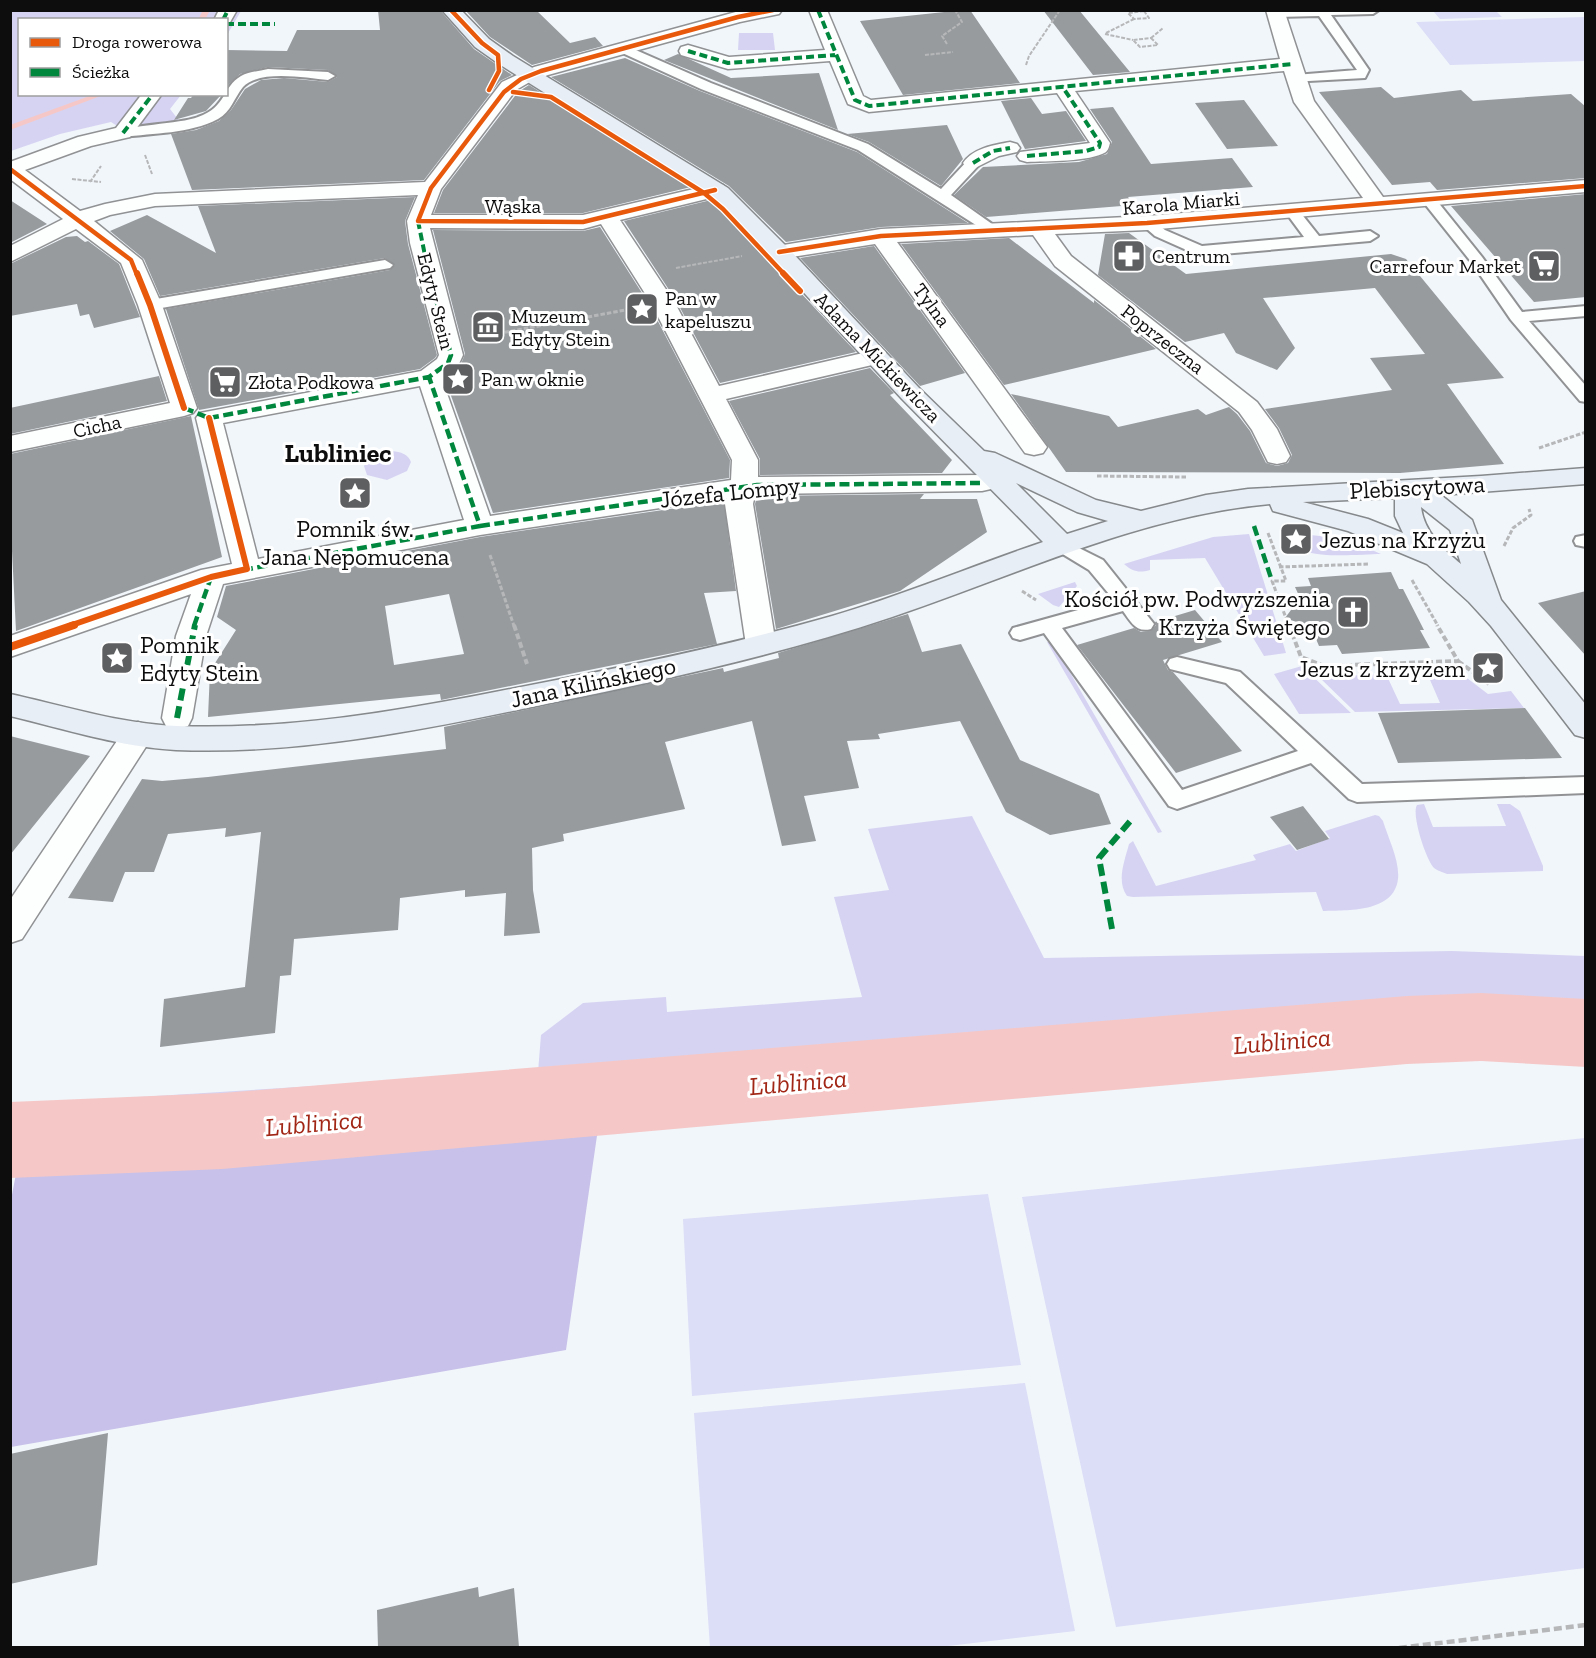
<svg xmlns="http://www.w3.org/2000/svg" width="1596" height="1658" viewBox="0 0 1596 1658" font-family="'Zilla Slab',serif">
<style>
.green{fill:#d6d3f2}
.forest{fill:#c8c1e9}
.pitch{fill:#dcddf6}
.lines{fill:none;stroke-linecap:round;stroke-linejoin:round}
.stream{fill:#f5c8c7;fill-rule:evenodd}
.river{fill:#f5c8c7;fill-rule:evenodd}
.building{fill:#979b9e;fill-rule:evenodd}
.lane-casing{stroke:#909294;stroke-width:4}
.street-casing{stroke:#909294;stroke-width:3}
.secondary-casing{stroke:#86898b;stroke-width:3}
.path-far3{stroke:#b6b7b8;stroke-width:2;stroke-dasharray:4 1.5;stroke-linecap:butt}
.path-far2{stroke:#b6b7b8;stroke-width:3;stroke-dasharray:4.5 2;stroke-linecap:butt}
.path-far1{stroke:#b6b7b8;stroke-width:4;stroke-dasharray:6 3;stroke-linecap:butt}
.path{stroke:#b6b7b8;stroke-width:4.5;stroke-dasharray:8 4;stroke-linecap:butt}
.lane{fill:#fdfefe;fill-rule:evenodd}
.street{fill:#fdfefe;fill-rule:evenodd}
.secondary{fill:#e8eef5;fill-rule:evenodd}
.quiet-far2{stroke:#00873e;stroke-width:4;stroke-dasharray:8 4;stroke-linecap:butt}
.quiet-far1{stroke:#00873e;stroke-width:4.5;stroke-dasharray:10 4.5;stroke-linecap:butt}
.quiet{stroke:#00873e;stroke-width:6;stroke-dasharray:12 6;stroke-linecap:butt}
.cycleway-far2-casing{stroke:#fff;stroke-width:7}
.cycleway-far1-casing{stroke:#fff;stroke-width:9}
.cycleway-casing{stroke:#fff;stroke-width:11}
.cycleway-far2{stroke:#e8590c;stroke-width:4.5}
.cycleway-far1{stroke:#e8590c;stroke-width:6}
.cycleway{stroke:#e8590c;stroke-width:8}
.labels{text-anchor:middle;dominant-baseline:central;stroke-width:6;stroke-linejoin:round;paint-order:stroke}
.far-street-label{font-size:20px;fill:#0d0d0d;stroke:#fff}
.far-poi-label{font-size:20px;fill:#0d0d0d;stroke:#fff;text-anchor:start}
.street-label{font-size:24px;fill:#0d0d0d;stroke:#fff}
.poi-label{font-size:24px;fill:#0d0d0d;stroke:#fff;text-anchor:start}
.far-district-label{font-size:26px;font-weight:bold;fill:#0d0d0d;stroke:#fff}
.water-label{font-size:26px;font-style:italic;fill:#a12615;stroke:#fff}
</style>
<rect width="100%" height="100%" fill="#f1f6fb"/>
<path class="green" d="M10 11H241L227 35 226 20H20V94L181 95 170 109 181 123 122 129 111 122 60 134 11 151Z
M739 33H773L775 50H738Z
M392 451C401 452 408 454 411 462L407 471 387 480 367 475 364 466C370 455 381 452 392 451Z
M1249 534 1286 653 1264 656 1205 558 1150 560V570C1139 573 1133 572 1124 564L1213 537Z
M1284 534C1319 534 1348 539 1381 554 1356 554 1292 563 1284 534Z
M1075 582 1077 586 1059 607 1053 605 1038 594Z
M1047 642 1053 643 1162 832 1158 833Z
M1302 666 1351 713 1299 714 1274 674Z
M1459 672 1488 694 1511 691 1524 708 1355 712 1319 677 1386 674 1400 704 1440 703 1427 673Z
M1424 804 1433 827 1506 826 1497 804H1510L1520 811 1543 866V871L1447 874C1443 872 1438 871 1434 868 1426 860 1411 814 1417 805Z
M1375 815 1379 816 1383 821C1388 838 1400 861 1398 879 1394 913 1347 910 1323 911L1316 892 1133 897 1127 896C1116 881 1125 860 1129 844L1133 841 1156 886 1256 860 1253 855 1290 844 1296 851 1330 838 1325 831Z
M972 816 1044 958 1452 951 1585 956V1017L1472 1009 874 1063 537 1088 281 1112 29 1130 11 1128V1105L538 1072 541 1035 583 1003 666 997 667 1012 862 997 834 897 889 890 868 829Z"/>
<path class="forest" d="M601 1108 566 1350 11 1447 10 1205 20 1153 218 1140Z"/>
<path class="pitch" d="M1433 11H1496L1502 17 1440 19Z
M1585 17V61L1450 65 1416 22Z
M1585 1138V1568L1116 1627 1022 1197Z
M988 1194 1021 1365 692 1396 683 1219Z
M1025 1383 1075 1631 931 1648 710 1647 694 1413Z"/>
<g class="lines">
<path class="stream" d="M203 10H210L205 20H198Z
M95 94H106L10 130V125Z"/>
<path class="river" d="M1481 993 1586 999V1067L1481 1061 1407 1064 222 1169 10 1178V1102L222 1093 1407 996Z"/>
</g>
<path class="building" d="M378 10H440L474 49 512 75 500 81 424 180 192 190 171 134 196 130 219 121 231 110 245 89 261 80 284 78 328 82 337 77 328 70 268 67 240 74 226 87V50L287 51 297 30H380Z
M465 10H536L570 43 595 37 603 46 532 65 490 37Z
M963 10H970L1020 83 903 95 860 21Z
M1043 10H1079L1130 72 1093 75Z
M678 54 731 78 819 73 838 130 664 60Z
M625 58 700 91 857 152 968 223 881 227 786 242 729 186 551 77Z
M529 85 691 187 583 213H434L443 190 518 92Z
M1381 87 1394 98 1461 90 1473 101 1571 94 1586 107V178L1437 190 1430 182 1392 185 1319 92Z
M194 94H222L206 111 174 120 188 98H191Z
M1031 98 1042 114 1066 111 1086 141 1025 149 1001 101Z
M1244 100 1278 146 1227 149 1195 103Z
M1113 107 1151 164 1232 158 1253 187 1128 197 1134 205 986 217 954 195 983 167 1079 162 1107 154 1112 142 1090 109Z
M947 125 963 159 941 186 869 142 847 134Z
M1586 194V297L1534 302 1451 206Z
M415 197 405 221 408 244 437 355 435 358 420 369 199 410 166 309 390 270 395 265 385 258 160 296 144 259 110 231 147 215 216 253 198 206Z
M10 200 47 224 10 243Z
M711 200 769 259 856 352 720 383 677 302 624 221Z
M600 227 649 304 730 460 729 478 493 513 445 379 459 369 465 354 433 230 583 231Z
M1129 233 1186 274 1391 254 1406 259 1504 378 1447 384 1504 464 1400 473 1066 472 1011 394 1109 416 1118 427 1198 409 1206 415 1229 407 1237 414 1250 431 1266 463 1277 466 1288 463 1292 455 1279 428 1265 409 1392 390 1370 358 1425 354 1375 288 1263 298 1295 348 1277 370 1236 353 1224 333 1185 342 1098 275 1105 234Z
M77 236 85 242 88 241 119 264 140 317 94 328 89 314 80 316 77 304 10 316V264L66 237Z
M1009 238 1094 303V300L1156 349 1004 385 901 244Z
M874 246 965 373 920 386 800 258Z
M870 368 894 393 890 395 952 460 942 473 760 475V459L729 401Z
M159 376 167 401 10 434V408Z
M191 416 222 557 16 631 12 551 10 454Z
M924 494 920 499H977L987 532 900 591 776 629 755 504 757 496Z
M724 501 736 591 704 593 717 644 441 700 440 694 208 717 210 671 236 630 217 617 226 586 480 537ZM449 594 464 654 394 665 385 606Z
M1391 572 1399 589H1403L1424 630H1420L1430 648 1342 654 1337 645 1319 646 1311 627 1285 618 1300 598 1295 587 1311 586 1308 578Z
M1586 591V656L1538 603Z
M1195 610 1222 642 1163 660 1168 670 1173 672 1242 751 1176 773 1077 645 1134 628 1141 632 1151 631 1156 625 1155 622Z
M908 614 922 652 961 644 1020 760 1099 794 1111 824 1050 835 1006 812 960 721 878 734 880 739 847 741 859 788 804 796 816 841 782 846 752 721 665 742 685 809 563 834 564 841 532 848 533 890 540 933 504 936 506 893 465 897V890L400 898 398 930 294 939 291 975 280 976 275 1033 160 1047 164 999 245 987 261 832 225 837 226 828 168 834 154 872H125L113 902 68 898 142 779 162 781 208 777 446 749 444 727 723 668 724 672 779 658 778 653Z
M1525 708 1562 758 1398 763 1378 713Z
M10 736 90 756 10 855Z
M1303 806 1329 839 1297 850 1270 817Z
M108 1433 97 1565 10 1584V1454Z
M478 1587 479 1597 514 1588 519 1647H378L377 1610Z"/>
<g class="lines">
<defs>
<path id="lane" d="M1273 10H1379L1373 14 1331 15 1369 70 1365 78 1290 82 1288 79 1290 76 1295 75 1357 70 1319 16 1277 17 1273 16Z
M622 44 711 83 868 144 941 189 968 160H978L980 163 978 166 951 195 1002 231 1000 234H990L858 150 701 89 618 51 616 48Z
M268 69 328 72 335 76 328 80C306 78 260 69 243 87 234 98 231 112 218 119 189 134 154 133 123 137L116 133C124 125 181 124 198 117 227 107 222 87 241 76 249 72 259 71 268 69Z
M1428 195 1433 196 1482 257 1522 312 1586 306V316L1529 321 1586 386V402L1580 401 1511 320 1472 263 1421 199Z
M1291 206 1296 207 1319 236 1370 231 1378 236 1370 241 1200 256 1155 236 1140 223 1142 220H1152L1165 230 1202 246 1304 237 1284 210Z
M385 260 393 265 390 268 150 310 142 305 150 300Z
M1586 535V547L1576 545 1574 541 1576 537Z
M1063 540 1103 560 1154 624 1151 629C1136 633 1131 622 1123 611L1062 628 1182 790 1298 751 1226 683 1170 669 1167 664 1170 659 1177 657 1240 672 1362 784 1586 777V793L1357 802 1349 799 1311 763 1177 809 1169 806 1044 633 1020 640 1013 638 1010 633 1013 628 1114 600 1089 570 1056 550 1054 546 1056 542Z"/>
<path id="street" d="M219 10H237L229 24 226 25V20H214Z
M743 10H782L779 14 740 22 548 75 528 83 516 90 441 189 431 215H583L715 184 723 185 726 190 723 195 620 220 675 303 719 386 876 350 885 352 888 357 885 362 726 399 758 460V477L982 475 991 477 995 483 991 489 982 491 755 494 753 504 776 645 771 652 761 655 751 652 746 645 725 504 727 498 480 535 223 584 206 636 192 718 188 726 177 729 166 726 162 718 176 636 191 594 10 657V636L201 570 232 564 196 418 200 413 421 371 437 359 439 355 410 243 407 221 418 195 155 206 110 215 94 221 142 260 162 305 197 408 193 413 184 416 10 452V436L170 403 138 305 121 263 76 229 10 262V246L63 219 10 179V162L78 137 116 128 142 94H162L130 137 91 146 25 170 80 211 105 204 155 194 425 182 502 82 534 67ZM601 224 651 303 732 460 731 480 490 516 442 379 457 368 463 355 430 228 583 229ZM420 386 464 520 258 559 223 423Z
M809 10H827L863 96 871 100 1280 59 1266 10H1284L1314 101 1383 197 1586 180V192L1147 230 1055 234 1071 256 1257 402 1277 429 1290 456 1286 462 1277 464 1268 462 1252 430 1239 412 1055 266 1033 235 897 242 1047 447 1043 453 1034 455 1025 453 875 244 779 259 771 257 768 252 771 247 881 229 1147 216 1363 198 1294 102 1284 71 1075 91 1110 143C1109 146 1109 149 1106 152 1090 162 1046 161 1027 162L1020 160 1017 156 1020 152 1090 143 1057 93 869 112 848 104 830 61 728 69 681 55 679 51 681 47 688 45 729 57 825 50Z
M1010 142 1017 144 1020 148 1017 152 999 156 973 169 966 167 963 163C973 148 994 145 1010 142Z
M138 722 149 726 154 734 149 742 22 939 10 943V900L127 726Z"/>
<path id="secondary" d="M442 10H461L489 39 513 56 728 188 787 247 920 389 984 451 995 453 1096 500 1141 511 1206 495 1248 489 1481 476 1586 468V484L1441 495 1472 520 1501 600 1586 705V738L1575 735 1491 626 1469 602 1427 564 1348 531 1273 511 1270 504C1138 516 1017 575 892 617 781 654 666 680 551 703 428 729 302 755 176 750 120 747 65 729 10 716V694C65 706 121 724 177 726 286 730 394 712 500 691 611 670 723 647 832 616 903 595 972 566 1043 542L902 399 771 257 712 198 499 64 475 47ZM1016 483 1077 512 1108 521 1067 534ZM1395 498V516L1403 533 1368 519 1303 502ZM1421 507 1450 530 1461 564C1443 549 1424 532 1421 507Z"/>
</defs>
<use href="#lane" class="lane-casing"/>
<use href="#street" class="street-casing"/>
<use href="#secondary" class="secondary-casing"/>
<path class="path-far3" d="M1144 11 1149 18 1134 19 1128 13Z
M1106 33 1134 19
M1105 34 1133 40
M1151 38 1158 45 1140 47 1133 40Z
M1151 38 1163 28
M947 44 942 36 962 22 955 10
M925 55 953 52
M1026 65 1029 56 1060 10
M145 155 152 174
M72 179 101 182
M90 182 101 166
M676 268 742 256"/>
<path class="path-far2" d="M479 337 631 309
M1539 448 1586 432
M1097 476 1186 477
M1268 533 1286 581H1272L1289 626
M1504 546 1513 528 1531 515 1529 509
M490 555 514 626
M1279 567 1368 564
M1412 580 1438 626
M1022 591 1036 600"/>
<path class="path-far1" d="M514 625 527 664
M1289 625 1301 657 1324 666 1458 661 1437 625
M1458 661 1489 684"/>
<path class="path" d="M1399 1648 1586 1625"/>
<use href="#lane" class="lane"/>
<use href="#street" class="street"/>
<use href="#secondary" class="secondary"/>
<path class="quiet-far2" d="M818 10 855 100 869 106 1292 64
M223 20 228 10
M226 24H275
M688 51 728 63 835 55
M123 133 153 94
M1027 156 1086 151 1099 147 1100 143 1062 86
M973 163 993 151 1010 148
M418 221 429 275"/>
<path class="quiet-far1" d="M184 408 209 418
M209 418 429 377 448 363 451 355 429 273
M480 526 757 485 982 483
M1254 526 1272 581
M243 570 480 526 429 377
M194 626 211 577"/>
<path class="quiet" d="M177 718 195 625
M1112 929 1099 858 1132 819"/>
<defs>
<path id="cycleway-far2" d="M451 10 482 43 498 55 499 71 489 90
M513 92 551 97 704 193 723 209 785 275
M10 169 131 260 137 275
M715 190 583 222 418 221 431 188 504 92 521 79 541 71 738 17 773 10
M779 252 881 236 1147 223 1586 186"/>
<path id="cycleway-far1" d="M137 273 150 305 184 408
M783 273 800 291
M69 626 211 577 247 569 209 418"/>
<path id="cycleway" d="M10 647 74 625"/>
</defs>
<use href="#cycleway-far2" class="cycleway-far2-casing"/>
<use href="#cycleway-far1" class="cycleway-far1-casing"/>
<use href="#cycleway" class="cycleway-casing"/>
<use href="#cycleway-far2" class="cycleway-far2"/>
<use href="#cycleway-far1" class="cycleway-far1"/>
<use href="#cycleway" class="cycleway"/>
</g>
<defs>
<symbol id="pharmacy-square" viewBox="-11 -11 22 22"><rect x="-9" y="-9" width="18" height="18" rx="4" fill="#5d5f60" stroke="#fff"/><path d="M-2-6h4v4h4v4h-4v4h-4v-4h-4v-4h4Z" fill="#fff"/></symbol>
<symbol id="supermarket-square" viewBox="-11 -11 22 22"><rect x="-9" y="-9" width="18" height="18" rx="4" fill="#5d5f60" stroke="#fff"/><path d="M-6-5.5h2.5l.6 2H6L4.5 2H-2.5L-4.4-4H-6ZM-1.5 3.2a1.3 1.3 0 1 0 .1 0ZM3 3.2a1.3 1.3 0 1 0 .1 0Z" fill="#fff"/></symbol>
<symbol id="sight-square" viewBox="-11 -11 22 22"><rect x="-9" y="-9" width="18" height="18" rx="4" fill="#5d5f60" stroke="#fff"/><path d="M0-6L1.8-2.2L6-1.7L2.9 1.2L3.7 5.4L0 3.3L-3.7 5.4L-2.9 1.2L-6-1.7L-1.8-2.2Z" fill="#fff"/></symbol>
<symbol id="museum-square" viewBox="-11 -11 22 22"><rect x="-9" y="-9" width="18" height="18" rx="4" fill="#5d5f60" stroke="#fff"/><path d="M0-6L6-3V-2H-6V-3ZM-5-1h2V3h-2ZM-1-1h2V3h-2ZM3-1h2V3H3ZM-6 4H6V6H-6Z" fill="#fff"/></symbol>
<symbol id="church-square" viewBox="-11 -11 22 22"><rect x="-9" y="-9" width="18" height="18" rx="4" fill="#5d5f60" stroke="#fff"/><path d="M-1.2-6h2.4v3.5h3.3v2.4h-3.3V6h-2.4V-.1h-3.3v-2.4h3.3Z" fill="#fff"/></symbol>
</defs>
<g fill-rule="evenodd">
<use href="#pharmacy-square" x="1110" y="237" width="38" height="38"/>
<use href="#supermarket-square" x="1525" y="247" width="38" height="38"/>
<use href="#sight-square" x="623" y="290" width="38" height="38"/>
<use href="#museum-square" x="469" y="308" width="38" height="38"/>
<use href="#sight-square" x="439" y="360" width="38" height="38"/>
<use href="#supermarket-square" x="206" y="363" width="38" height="38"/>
<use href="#sight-square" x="336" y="474" width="38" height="38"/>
<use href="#sight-square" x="1277" y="520" width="38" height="38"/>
<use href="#church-square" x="1334" y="593" width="38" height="38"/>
<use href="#sight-square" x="98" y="639" width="38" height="38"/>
<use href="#sight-square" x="1469" y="649" width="38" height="38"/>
</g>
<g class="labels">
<g class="far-street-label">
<text transform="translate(1181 203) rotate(-5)">Karola Miarki</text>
<text x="513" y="206">Wąska</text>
<text transform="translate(436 301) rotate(76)">Edyty Stein</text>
<text transform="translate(932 305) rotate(54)">Tylna</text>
<text transform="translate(1163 339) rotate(38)">Poprzeczna</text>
<text transform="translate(878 357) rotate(46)">Adama Mickiewicza</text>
<text transform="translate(97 426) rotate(-12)">Cicha</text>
</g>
<g class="far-poi-label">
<text x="1152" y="256">Centrum</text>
<text x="1521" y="266" text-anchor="end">Carrefour Market</text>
<text x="665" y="298">Pan w<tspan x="665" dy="23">kapeluszu</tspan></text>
<text x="511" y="316">Muzeum<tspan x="511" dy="23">Edyty Stein</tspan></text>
<text x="481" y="379">Pan w oknie</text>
<text x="248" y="382">Złota Podkowa</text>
</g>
<g class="street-label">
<text transform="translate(1417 487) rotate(-3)">Plebiscytowa</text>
<text transform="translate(730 492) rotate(-6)">Józefa Lompy</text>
<text transform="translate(593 682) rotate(-12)">Jana Kilińskiego</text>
</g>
<g class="poi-label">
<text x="355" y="528" text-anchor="middle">Pomnik św.<tspan x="355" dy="28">Jana Nepomucena</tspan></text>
<text x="1319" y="539">Jezus na Krzyżu</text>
<text x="1330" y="598" text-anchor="end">Kościół pw. Podwyższenia<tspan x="1330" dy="28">Krzyża Świętego</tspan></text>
<text x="140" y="644">Pomnik<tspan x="140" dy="28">Edyty Stein</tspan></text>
<text x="1465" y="668" text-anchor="end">Jezus z krzyżem</text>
</g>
<g class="far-district-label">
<text x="338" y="453">Lubliniec</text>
</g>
<g class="water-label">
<text transform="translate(1282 1041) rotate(-5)">Lublinica</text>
<text transform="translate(798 1082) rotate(-5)">Lublinica</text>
<text transform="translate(314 1123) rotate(-5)">Lublinica</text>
</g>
</g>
<rect width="1596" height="1658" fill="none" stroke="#0d0d0d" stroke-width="24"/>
<rect x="18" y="18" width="210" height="78" fill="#ffffff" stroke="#9e9e9e" stroke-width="1.5"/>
<rect x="30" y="38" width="30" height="9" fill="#e8590c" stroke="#9e9e9e" stroke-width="1.5"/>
<text x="72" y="48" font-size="18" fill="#0d0d0d">Droga rowerowa</text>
<rect x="30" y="68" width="30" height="9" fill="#00873e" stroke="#9e9e9e" stroke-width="1.5"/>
<text x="72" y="78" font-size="18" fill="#0d0d0d">Ścieżka</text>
</svg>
